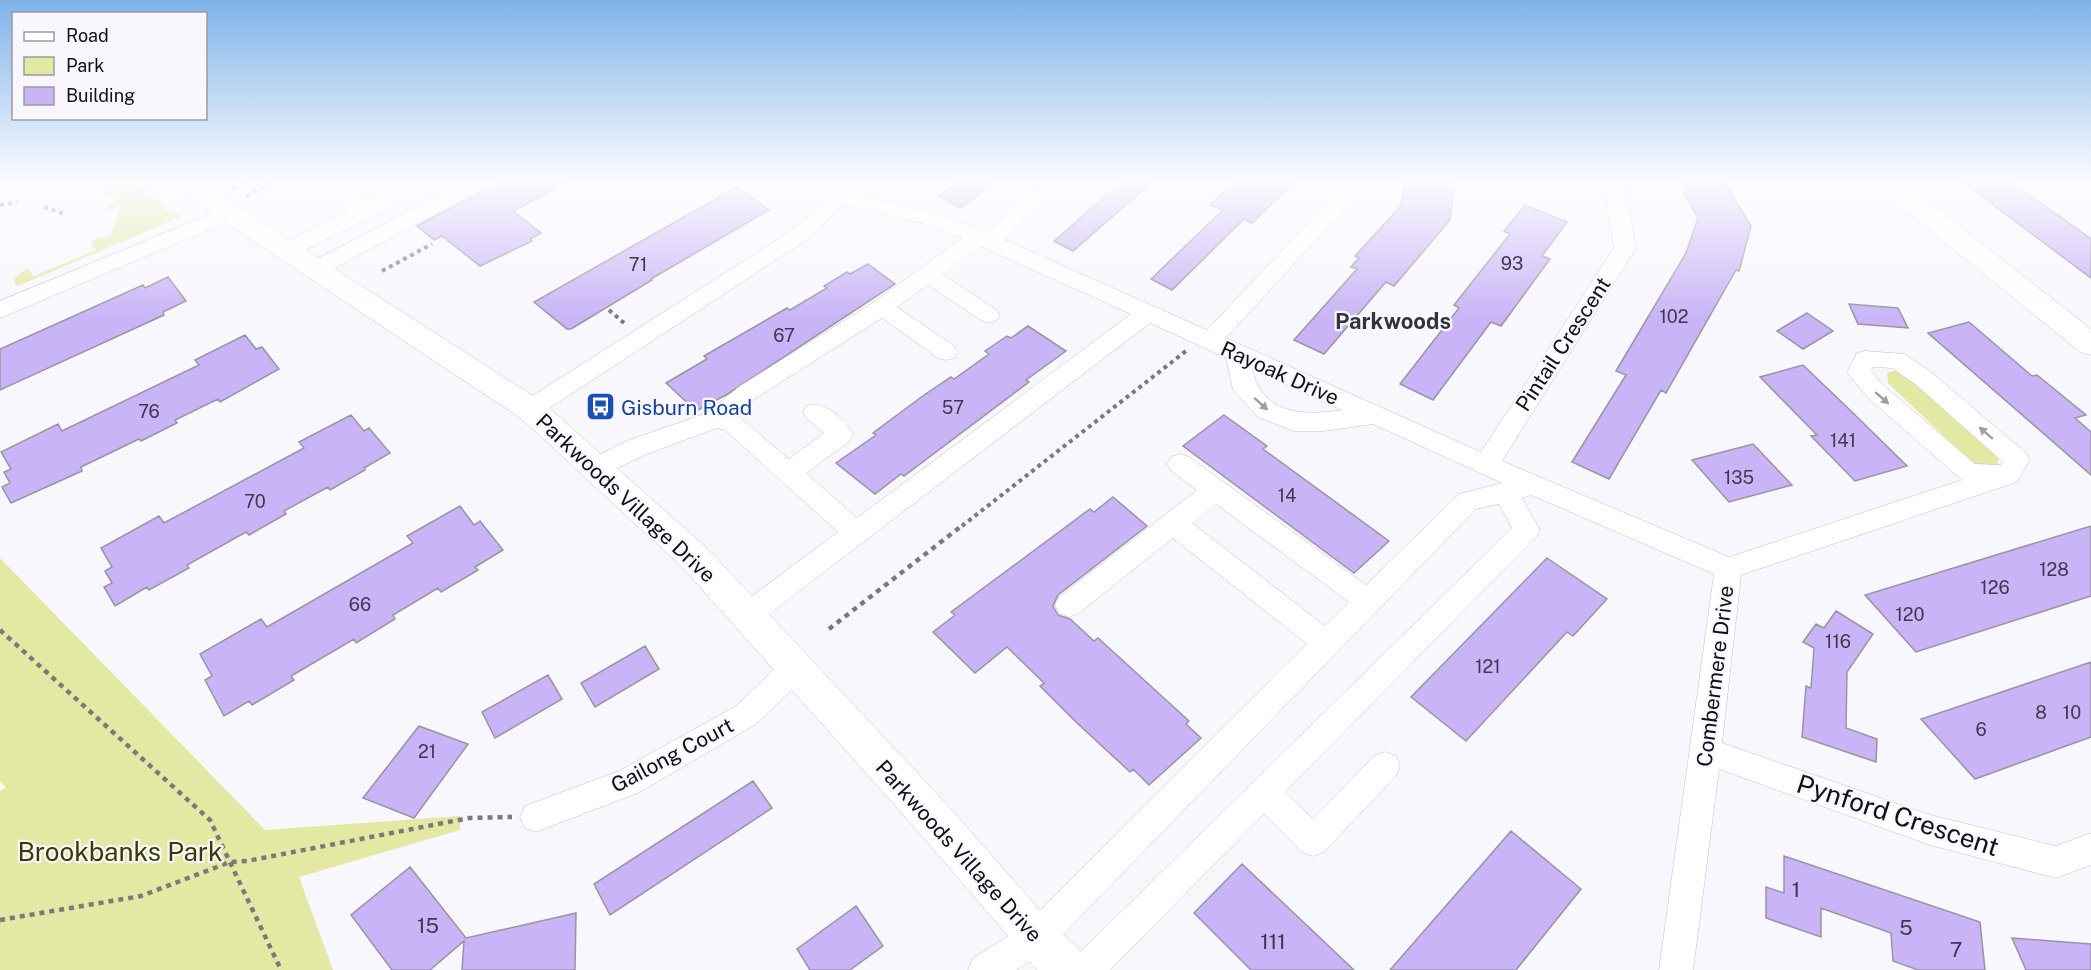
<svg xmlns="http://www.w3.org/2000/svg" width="2091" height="970" viewBox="0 0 2091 970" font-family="'Public Sans',sans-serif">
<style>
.green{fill:#e3e8a2}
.building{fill:#c8b4f6;stroke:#9895a0;stroke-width:1.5}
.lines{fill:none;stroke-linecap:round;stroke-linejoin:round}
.minor-casing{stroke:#c2bfcb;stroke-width:1}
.major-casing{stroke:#c2bfcb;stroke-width:1}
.path-far1{stroke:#7a797e;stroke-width:4;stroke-dasharray:4 4;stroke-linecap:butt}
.path{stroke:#7a797e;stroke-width:4.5;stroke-dasharray:5 5;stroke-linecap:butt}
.minor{fill:#fff;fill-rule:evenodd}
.major{fill:#fff;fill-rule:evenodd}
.oneway{fill:#9f9fa1}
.labels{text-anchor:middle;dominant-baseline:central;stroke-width:4.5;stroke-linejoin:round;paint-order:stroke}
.number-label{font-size:18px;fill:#3e384c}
.street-label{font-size:21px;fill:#100f13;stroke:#f9f7fe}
.transit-label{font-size:21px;fill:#164399;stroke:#f9f7fe;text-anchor:start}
.near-number-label{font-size:21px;fill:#3e384c}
.neighbourhood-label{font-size:22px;font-weight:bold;fill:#34323b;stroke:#f9f7fe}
.near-street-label{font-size:26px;fill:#100f13;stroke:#f9f7fe}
.near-park-label{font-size:26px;fill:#393b01;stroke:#f9f7fe}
</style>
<rect width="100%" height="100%" fill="#f9f7fe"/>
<path class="green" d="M118 183C138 183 151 194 167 205L162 208 168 212 174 210 180 217 18 286 14 283 15 278 27 268 34 276 96 250 91 242 94 239 111 236 120 207 102 210 117 200 104 193Z
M1898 370 1911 374 1999 456 1997 465 1986 468 1972 463 1888 383 1887 373Z
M0 558 265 830 460 816V830L299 877 333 970H0V791L6 787 0 781Z"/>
<path class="building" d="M498 183H566L513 211 541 233 530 239 532 241 480 266 442 236 434 240 417 226Z
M956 183H994L960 208 939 196Z
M1121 183H1151L1073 251 1054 241Z
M1233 183H1293L1252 223 1244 219 1172 290 1151 279 1223 210 1210 205Z
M1405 183H1454L1450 220 1394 286 1386 282 1324 354 1294 340 1357 269 1351 267 1359 258 1355 256 1401 206Z
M1682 183H1725L1751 226 1739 271 1736 270 1666 393 1661 390 1609 479 1572 462 1626 375 1616 371 1686 253 1698 218 1683 192H1687Z
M1964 183H2013L2091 239V278Z
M737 187 769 210 651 279 652 280 571 329H567L534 302Z
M1525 205 1567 222 1542 256 1550 259 1501 326 1491 322 1433 400 1400 384 1459 308 1454 305 1510 234 1504 231Z
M868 264 895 284 726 395 696 411 666 383 707 359 704 356 787 308 790 310 827 288 824 286 847 272 850 274Z
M168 277 186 301 163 312 164 315 0 390V349L143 285 145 288Z
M1849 304 1898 308 1908 328 1858 324Z
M1807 313 1833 331 1803 349 1777 331Z
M1969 322 2032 376 2037 375 2086 415 2075 418 2091 432V475L1928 333Z
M1028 326 1066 351 1026 380 1029 382 904 476 901 474 875 494 836 463 876 435 873 433 924 395 951 377 954 379 989 354 985 351 1007 336 1011 338Z
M245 335 256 349 262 347 279 369 220 402 218 399 175 420 177 423 141 441 139 439 81 467 82 471 11 503 2 487 10 483 4 472 11 469 1 452 58 424 62 431 199 365 195 360Z
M1803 365 1852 412 1907 466 1855 481 1811 436 1817 435 1760 377Z
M351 415 364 431 369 428 390 453 364 468 365 470 330 490 328 487 284 511 286 514 249 535 246 532 187 565 189 568 149 590 147 587 115 606 104 587 112 583 105 571 112 567 101 548 159 516 164 523 304 448 299 442Z
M1224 415 1267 446 1263 449 1389 541 1354 573 1183 446Z
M1753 444 1792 485 1729 502 1692 460Z
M1113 497 1147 526 1058 595 1053 606 1058 615 1070 619 1094 641 1098 638 1189 721 1186 724 1201 738 1149 785 1133 769 1130 772 1076 722 1040 686 1044 683 1007 647 975 673 933 632 955 615 951 612 1090 509 1094 512Z
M460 506 474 525 480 521 503 550 475 567 478 570 441 592 438 588 393 615 395 619 356 643 354 639 291 676 294 680 252 705 249 701 224 716 205 680 212 676 200 654 261 619 267 627 413 543 407 536Z
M2091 526V596L1916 652 1865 595Z
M1547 558 1607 599 1573 636 1567 632 1466 741 1411 697Z
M1836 611 1873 634 1847 672 1846 728 1877 739 1876 762 1802 737 1806 686 1811 688 1814 648 1803 642 1816 624 1824 628Z
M645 646 659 669 595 707 581 683Z
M2091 662V737L1975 779 1921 719Z
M548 675 562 699 495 738 482 712Z
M419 726 468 744 414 818 363 798Z
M753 781 772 808 610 915 594 884Z
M1511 831 1581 889 1516 970H1390Z
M1784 856 1980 922 1985 970H1918L1893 961 1891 933 1821 908V937L1766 918V887L1784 893Z
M1242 864 1354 970H1251L1194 913Z
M410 867 466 938 576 913 575 970H462L464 941 430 970H392L351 915Z
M856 906 883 946 850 970H810L797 949Z
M2012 938 2091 944V970H2026Z"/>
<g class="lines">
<defs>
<path id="minor" d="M313 183H337L345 189 357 183H385L382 187 358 198 366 203 406 183H433L430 187 295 255 287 257 279 255 276 250 279 245 350 211Z
M462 183H488L485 187 324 274 316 276 308 274 305 269 308 264Z
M1040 183H1062L1005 240 1207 330 1342 187 1343 183H1363L1359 193 1226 338 1481 452 1614 248 1604 183H1624L1636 248 1502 461 1729 557 1962 480 1867 397 1847 372 1857 353 1865 351 1905 354 1931 372 2026 453 2030 460 2017 482 1741 575 1722 743 1930 815 2056 846 2091 833V865L2056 878 1930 845 1719 769 1693 970H1659L1714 574 1531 495 1522 498 1540 530 1536 537 1285 792 1313 819 1374 756 1385 752 1396 756 1400 766 1396 776 1324 852 1313 856 1302 852 1264 814 1110 970H1069L1074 958 1512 528 1499 504 1476 509 1048 950 1016 970H968L973 958 1024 926 1307 644 1173 538 1079 613 1069 617 1059 613 1055 605 1059 597 1197 490 1171 471 1167 464 1171 457 1180 454 1189 457 1366 585 1459 494 1502 483 1373 424 1324 431H1293L1258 417 1233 390 1226 358 1150 323 756 624 746 628 736 624 732 616 736 608 838 532 725 430 717 428 647 454 596 478 587 475 583 468 587 461 629 440 707 413 740 386 874 302 962 238 929 225 844 204 808 239 539 415 530 418 521 415 518 409 521 403 794 229 833 193 840 191 942 215 988 233ZM980 246 1131 314 857 518 806 473 850 441 853 434C845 419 824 400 806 406L803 412 806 418 824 433 789 459 737 415 756 398 882 318 938 358 946 360 954 358 958 352 954 346 897 307 928 285 981 320 989 323 997 320 1000 315 997 310 942 274ZM1873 367 1892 368 1915 384 2003 462 2001 465 1975 464 1883 385 1871 371ZM1252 369 1342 410C1303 416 1263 415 1252 369ZM1216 504 1349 602 1325 626 1192 523Z
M230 206 237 208 240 213 237 218 0 318V301Z
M794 656 804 660 808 669 804 678 756 724 640 792 536 832 525 828 520 817 525 806 619 771 736 706 784 660Z"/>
<path id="major" d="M177 183H206L220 195 541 401 557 415 707 548 951 809 1051 923 1084 954 1090 970H1037L923 837 683 568 535 431 519 417 202 207Z
M1875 183H1905L2091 329V355L2080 352 1879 189Z"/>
</defs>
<use href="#minor" class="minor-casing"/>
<use href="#major" class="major-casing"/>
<path class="path-far1" d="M233 189 243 183
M246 196 272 183
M0 205 17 202
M44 207 65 214
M382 271 432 244
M609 310 624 323
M962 526 1186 351"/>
<path class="path" d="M829 629 964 524
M0 630 210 820 281 970
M0 920 141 896 230 862 247 861 469 818 512 817"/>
<use href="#minor" class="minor"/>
<use href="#major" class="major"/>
</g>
<defs><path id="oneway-solid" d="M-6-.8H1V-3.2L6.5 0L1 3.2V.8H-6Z" transform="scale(1.5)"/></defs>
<g class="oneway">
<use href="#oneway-solid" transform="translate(1882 398) rotate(41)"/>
<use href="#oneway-solid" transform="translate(1261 404) rotate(42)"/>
<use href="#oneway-solid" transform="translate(1986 433) rotate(-139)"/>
</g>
<linearGradient id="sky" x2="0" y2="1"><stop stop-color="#7fb3e8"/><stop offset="0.57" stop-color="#fcfbff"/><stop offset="1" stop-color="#fcfbff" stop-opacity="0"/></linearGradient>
<rect width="2091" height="319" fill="url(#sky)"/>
<defs>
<symbol id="bus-square" viewBox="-11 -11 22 22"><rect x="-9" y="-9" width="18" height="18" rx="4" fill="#1a4fb4" stroke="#f9f7fe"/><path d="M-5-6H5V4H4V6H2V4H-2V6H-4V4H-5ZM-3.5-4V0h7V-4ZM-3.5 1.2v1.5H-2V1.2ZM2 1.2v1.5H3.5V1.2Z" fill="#fff"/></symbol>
</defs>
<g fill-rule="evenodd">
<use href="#bus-square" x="584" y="390" width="33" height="33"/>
</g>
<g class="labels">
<g class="number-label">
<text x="1512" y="263">93</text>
<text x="638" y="264">71</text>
<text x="1674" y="316">102</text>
<text x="784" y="335">67</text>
<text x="953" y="407">57</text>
<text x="149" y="411">76</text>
<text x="1843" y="440">141</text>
<text x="1739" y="477">135</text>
<text x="1287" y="495">14</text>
<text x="255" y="501">70</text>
<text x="2054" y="569">128</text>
<text x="1995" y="587">126</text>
<text x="360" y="604">66</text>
<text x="1910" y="614">120</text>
<text x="1838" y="641">116</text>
<text x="1488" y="666">121</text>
<text x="2041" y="712">8</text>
<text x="2072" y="712">10</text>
<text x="1981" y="729">6</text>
<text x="427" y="751">21</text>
</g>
<g class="street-label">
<text transform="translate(1563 344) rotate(-57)">Pintail Crescent</text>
<text transform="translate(1280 373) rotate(24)">Rayoak Drive</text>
<text transform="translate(626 498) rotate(43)">Parkwoods Village Drive</text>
<text transform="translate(1715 676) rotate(-83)">Combermere Drive</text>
<text transform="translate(672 755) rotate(-28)">Gailong Court</text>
<text transform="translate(959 851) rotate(48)">Parkwoods Village Drive</text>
</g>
<g class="transit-label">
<text x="621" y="407">Gisburn Road</text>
</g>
<g class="near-number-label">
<text x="1796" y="889">1</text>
<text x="428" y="925">15</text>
<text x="1906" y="927">5</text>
<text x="1273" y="941">111</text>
<text x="1956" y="949">7</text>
</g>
<g class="neighbourhood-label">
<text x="1393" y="321">Parkwoods</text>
</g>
<g class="near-street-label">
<text transform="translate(1898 815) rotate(18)">Pynford Crescent</text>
</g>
<g class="near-park-label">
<text x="120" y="851">Brookbanks Park</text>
</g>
</g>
<rect x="12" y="12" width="195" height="108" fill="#f9f7fe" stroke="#9c9aa0" stroke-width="1.5"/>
<rect x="24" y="32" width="30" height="9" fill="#ffffff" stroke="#9c9aa0" stroke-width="1.5"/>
<text x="66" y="42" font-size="18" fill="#100f13">Road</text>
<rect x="24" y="57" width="30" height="18" fill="#e3e8a2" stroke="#9c9aa0" stroke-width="1.5"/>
<text x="66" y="72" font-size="18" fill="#100f13">Park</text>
<rect x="24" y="87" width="30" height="18" fill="#c8b4f6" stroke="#9c9aa0" stroke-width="1.5"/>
<text x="66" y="102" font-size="18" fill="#100f13">Building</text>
</svg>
